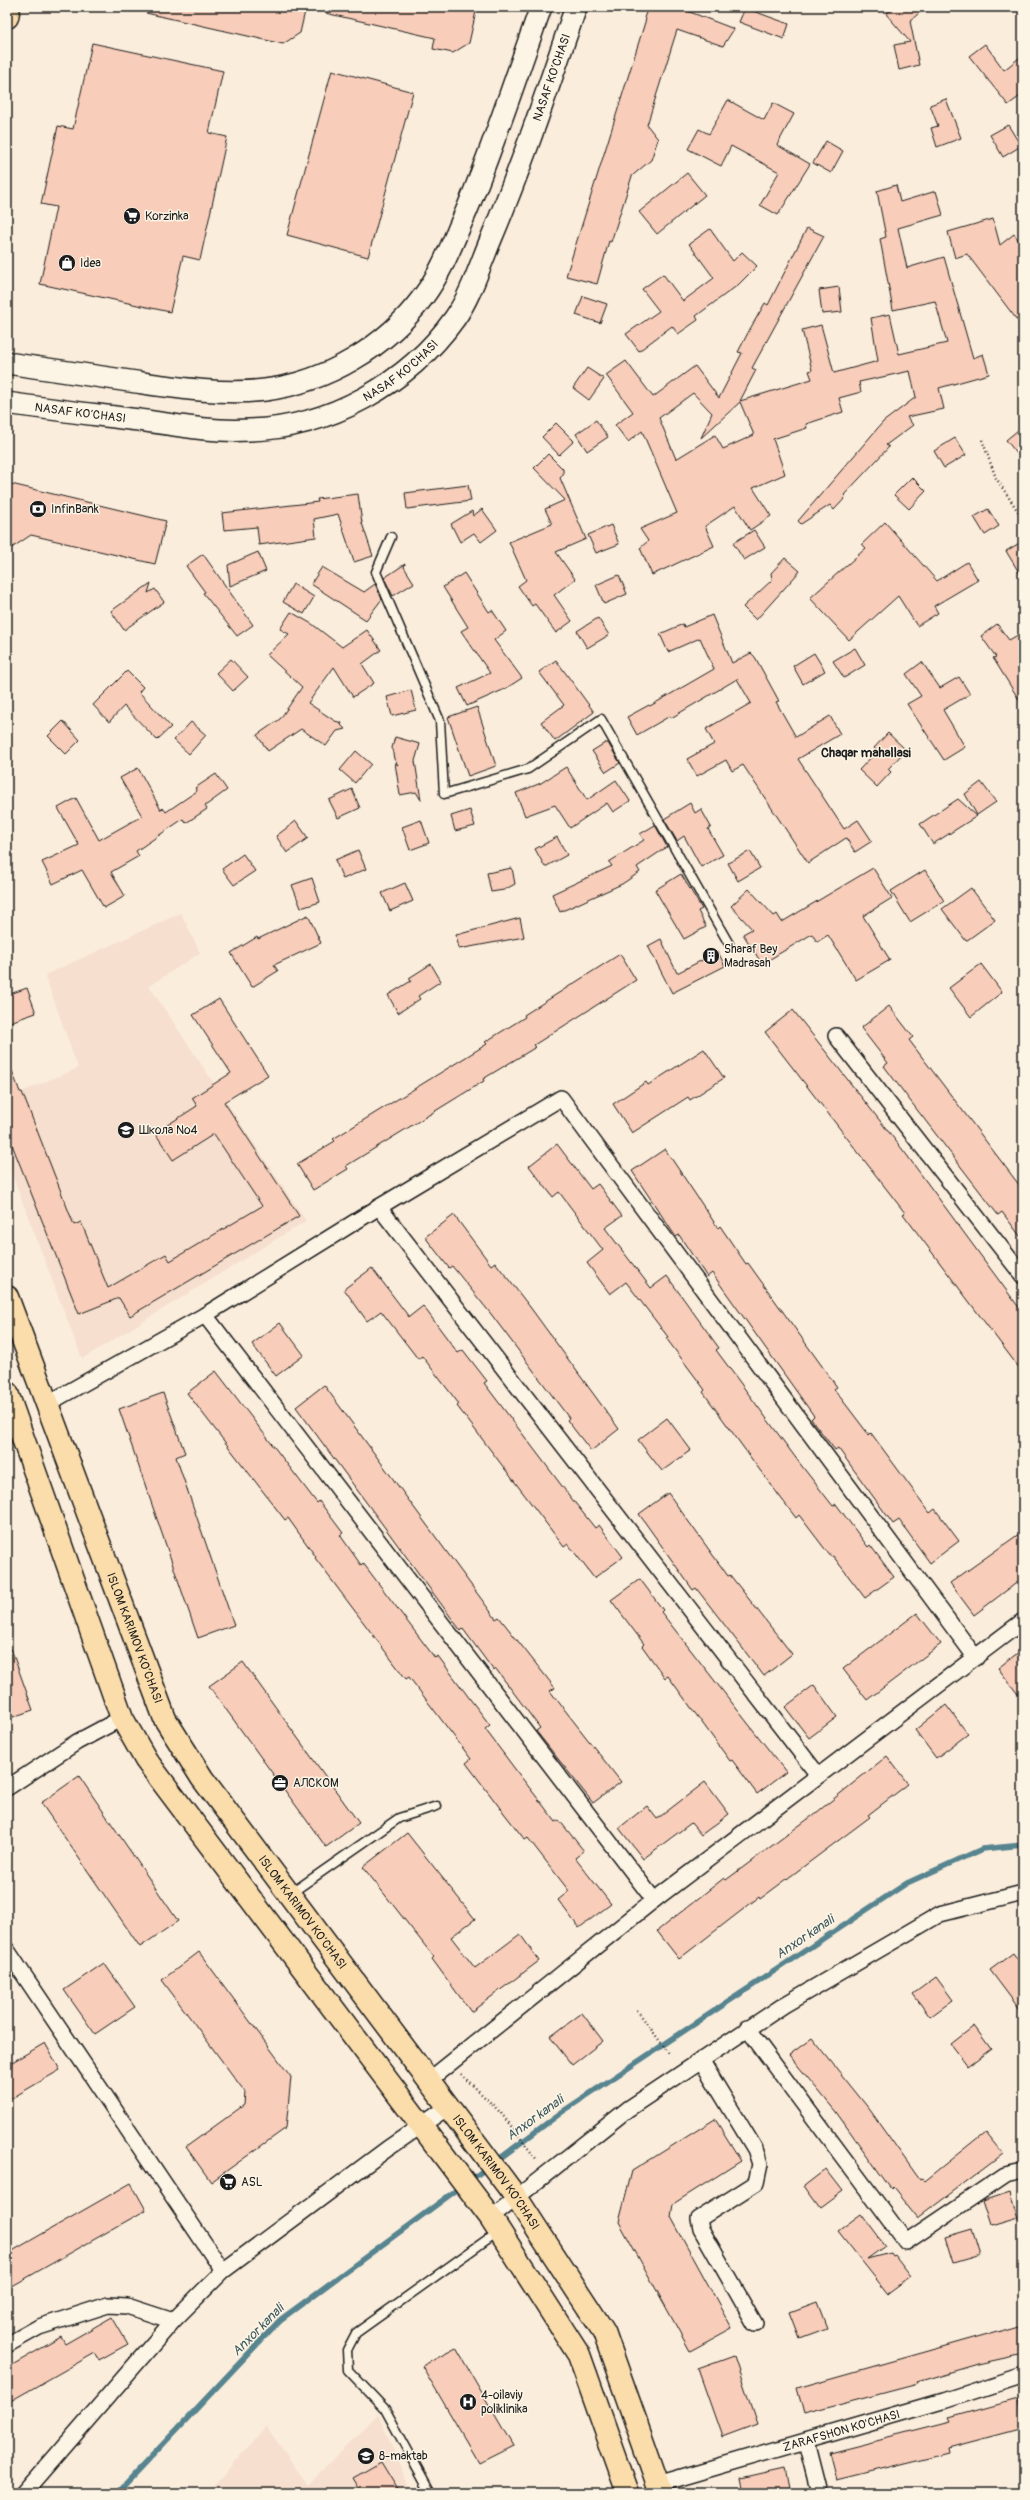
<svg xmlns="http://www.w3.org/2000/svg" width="1030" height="2500" viewBox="0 0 1030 2500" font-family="Pangolin,sans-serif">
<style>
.built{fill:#f6dfce}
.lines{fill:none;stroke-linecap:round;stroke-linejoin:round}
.stream{stroke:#56848f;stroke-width:5.5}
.building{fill:#f8cdb9;stroke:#1c1c1c;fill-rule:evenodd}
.service-casing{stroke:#1c1c1c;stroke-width:11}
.minor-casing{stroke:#1c1c1c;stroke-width:18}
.secondary-casing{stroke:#1c1c1c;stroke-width:24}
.primary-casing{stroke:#1c1c1c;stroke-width:25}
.path{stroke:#1c1c1c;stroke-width:2.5;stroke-dasharray:1 3;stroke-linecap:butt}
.service{stroke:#fcf5e5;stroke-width:8}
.minor{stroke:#fcf5e5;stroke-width:15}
.secondary{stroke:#fcf5e5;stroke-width:21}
.primary{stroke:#fbddab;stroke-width:22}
.labels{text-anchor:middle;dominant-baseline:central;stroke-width:3;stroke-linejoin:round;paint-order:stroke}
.street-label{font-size:12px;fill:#1c1c1c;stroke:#fcf5e5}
.poi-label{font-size:12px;fill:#1c1c1c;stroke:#fcf5e5;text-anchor:start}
.neighbourhood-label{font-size:13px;font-weight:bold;fill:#1c1c1c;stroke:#fcf5e5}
.water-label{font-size:13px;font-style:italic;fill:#3e595f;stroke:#fcf5e5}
</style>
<rect width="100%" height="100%" fill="#fbeddc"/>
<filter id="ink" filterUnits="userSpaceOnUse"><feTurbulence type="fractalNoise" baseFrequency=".025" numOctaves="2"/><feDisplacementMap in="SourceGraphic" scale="8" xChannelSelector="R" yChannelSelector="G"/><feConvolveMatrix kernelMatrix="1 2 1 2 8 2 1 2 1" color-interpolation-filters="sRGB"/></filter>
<g filter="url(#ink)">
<path class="built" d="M181 913 200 953 149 986 306 1221 82 1359 7 1161V1098L78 1068 45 975Z
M378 2414 412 2493H208L266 2426 308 2485Z"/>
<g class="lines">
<path class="stream" d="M495 2162 562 2112 907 1883 982 1849 1023 1845
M469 2181 488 2167
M117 2493 280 2320 462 2186"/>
</g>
<path class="building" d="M146 7H306L300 33 283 44 146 13Z
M326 7H477L469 43 453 53 433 49 435 38 325 13Z
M648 7H677L734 29 723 46 677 30 647 125 658 139 651 160 632 176 611 242 609 241 597 284 566 276 646 19 644 18Z
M895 7H926L910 21 919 65 899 70 894 45 910 42 886 14Z
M745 8 789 24 784 39 739 22Z
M92 43 223 71 209 133 227 137 200 260 183 256 170 312 40 284 56 207 41 204 58 126 73 129Z
M985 44 1004 70 1023 55V94L1008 105 969 56Z
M332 70 413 92 368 257 287 235Z
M946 99 961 138 937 147 931 128 938 126 930 105Z
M728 100 764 120 773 103 794 114 777 145 810 164 778 215 760 205 779 172 731 146 721 166 688 149 699 129 709 134Z
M1008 125 1021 146 1003 157 990 135Z
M826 141 843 151 831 173 813 163Z
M687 173 705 195 657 234 639 212Z
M896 185 900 202 936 191 943 215 898 228 907 268 944 257 973 358 983 354 989 374 939 388 944 409 907 417 913 425 886 445 889 447 844 495 846 497 834 510 830 505 801 524 798 521 883 422 916 397 910 371 859 382 861 392 839 398 843 412 806 424 807 428 773 439 785 474 753 488 771 516 750 530 735 506 705 526 714 546 652 575 640 548 648 541 640 529 677 513 642 431 628 442 615 425 633 412 606 375 626 361 653 397 695 366 719 398 742 353 738 352 750 329 765 303 768 305 807 228 824 236 752 368 756 370 740 401 812 379 809 371 812 370 802 330 821 325 834 373 878 361 871 318 890 314 899 354 947 343 935 301 893 310 880 239 886 237 877 191ZM693 393 712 413 701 438 740 402 754 435 723 449 715 435 676 459 659 418Z
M993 219 1000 245 1014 234 1023 246V328L967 254 955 258 948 232Z
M710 229 733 261 742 252 757 266 738 285 696 316 698 320 678 334 672 326 639 351 626 334 659 311 642 289 663 274 683 301 714 278 689 244Z
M839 287 842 312 822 314 819 290Z
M583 296 607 304 600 323 576 315Z
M587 368 604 379 589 400 573 388Z
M596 420 608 437 587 451 576 434Z
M556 423 574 441 559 455 542 437Z
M1023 426V461L1006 440Z
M955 438 966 455 944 468 934 451Z
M548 454 563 469V475L560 478 586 539 556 552 575 579 554 595 572 621 556 633 535 604 532 606 518 586 526 580 509 542 552 524 545 509 565 500 534 468Z
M912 477 926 491 909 509 894 495Z
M7 483 166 521 155 564 31 535 7 551Z
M468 485 471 501 407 509 405 493Z
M358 494 362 523 373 556 354 562 338 514 314 519 316 537 259 545 257 527 224 530 222 513 318 502 317 499Z
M482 509 497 530 481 542 474 533 460 542 451 524 472 511 473 516Z
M988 509 999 526 985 535 974 517Z
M885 522 937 581 967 562 978 580 934 606 938 613 917 626 898 596 849 640 810 598 866 548 862 544Z
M611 525 619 544 596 553 588 535Z
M754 530 765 547 744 560 733 543Z
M1023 541V579L1006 551Z
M258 552 266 571 230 586 228 565Z
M203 554 253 625 237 636 203 593 205 592 186 566Z
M785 558 800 571 756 620 743 607 772 580 771 573Z
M405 564 404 567 414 583 393 596 384 578Z
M322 567 364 592 375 584 382 599 366 620 311 584Z
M464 573 489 612 492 610 506 631 494 640 522 678 505 689 467 706 458 688 490 673 461 631 468 627 443 587Z
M619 575 627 594 604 604 596 585Z
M151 583 148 593 155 589 164 602 124 630 111 611Z
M293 584 314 597 304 614 283 602Z
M291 612 312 624 342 647 367 630 381 650 362 664 374 683 353 697 334 667 308 703 335 721 342 723 341 725 345 729 337 731 326 746 301 729 268 751 257 735 280 719 302 687 267 655 289 634 280 629Z
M712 615 732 663 751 653 755 657 779 701 776 702 796 737 830 716 840 734 798 759 844 829 858 820 872 841 855 852 846 838 808 863 743 765 732 771 726 760 697 776 687 759 714 744 706 729 751 703 737 679 671 718 670 716 637 735 627 717 649 705 650 706 714 669 700 638 668 652 660 634 683 624 684 627Z
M598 618 609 635 587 648 577 631Z
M997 624 1009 640 1023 632V706L993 658 996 657 981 636Z
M855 648 865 665 844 678 833 661Z
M814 653 825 671 803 684 793 666Z
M231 659 248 677 233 691 216 673Z
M556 660 594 712 555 741 541 722 564 705 539 672Z
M922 662 940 688 959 677 970 694 943 710 965 747 944 760 907 704 921 696 906 674Z
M127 671 143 687 139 692 171 727 157 740 124 706 109 722 93 705Z
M411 690 416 710 392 716 387 697Z
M477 707 496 766 468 776 448 717Z
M63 721 80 740 66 754 48 736Z
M191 722 206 735 189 754 174 740Z
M888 733 906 750 888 769 891 772 877 787 859 770 877 751 874 748Z
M395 737 420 744 415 761 421 800 416 792 400 795 395 763 398 765 394 759 392 748Z
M605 743H608L620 763 606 772 592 751Z
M356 751 371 764 355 783 340 770Z
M566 767 587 800 616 780 630 801 613 812 607 803 570 828 555 805 525 816 516 793 541 783Z
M138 768 161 810 163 808 166 812 197 791 195 788 216 774 227 790 205 806 207 809 186 823 183 819 136 851 139 856 111 872 125 896 104 908 82 870 53 884 42 862 79 845 58 808 76 798 99 840 142 816 120 778Z
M981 782 996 802 977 815 965 794Z
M352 789 360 808 338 818 329 800Z
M958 799 977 816 933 844 920 824Z
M690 803 695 813 701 809 711 827 708 829 723 855 701 867 684 836 677 841 664 819Z
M470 810 475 826 455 831 451 816Z
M421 820 429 843 410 850 402 827Z
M296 821 308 838 287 853 276 836Z
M655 825 667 847 637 867 640 872 622 884 560 912 552 894 612 866 609 862 644 840 640 834Z
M557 837 567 855 545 867 535 849Z
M358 850 366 869 343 879 335 860Z
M750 851 760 868 738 881 728 863Z
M243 854 255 871 234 885 222 869Z
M512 868 515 884 504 890 491 892 487 873Z
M873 868 892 898 863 916 890 960 856 980 828 935 817 942 812 934 762 964 743 934 752 929 731 906 749 889 774 916 777 914 782 922Z
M925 870 944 901 910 922 891 891Z
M681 874 702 909 698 911 706 927 684 939 655 890Z
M312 878 320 902 301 908 292 885Z
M405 883 413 901 390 911 382 893Z
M971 888 995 920 966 941 942 909Z
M308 915 321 943 274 965 278 971 252 987 231 953 257 937 258 939Z
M520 918 524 937 459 949 456 935Z
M661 939 677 973 718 952 725 966 672 993 648 946Z
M620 954 636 980 534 1045 536 1047 483 1079 484 1081 346 1166 348 1169 313 1190 297 1164 335 1141 333 1139 487 1044 485 1042 525 1017 524 1015Z
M431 964 441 981 418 996 420 999 398 1013 388 995 411 981 409 978Z
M981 964 1002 992 971 1017 949 988Z
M27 988 36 1013 7 1023V995Z
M219 999 268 1075 224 1102 299 1216 130 1316 119 1298 79 1314 7 1132V1063H9L20 1092H22L74 1225 81 1222 108 1288 166 1254 170 1261 262 1206 214 1134 173 1160 155 1133 197 1106 192 1098 231 1073 193 1015Z
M889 1006 913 1037 909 1040 1023 1190V1240L1002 1212 998 1215 908 1098 884 1066 888 1063 861 1028Z
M793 1010 906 1154 1023 1313V1373L903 1214 905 1213 765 1032Z
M704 1049 724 1078 690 1100 688 1097 632 1133 613 1104 646 1082 648 1085Z
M557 1144 591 1189 598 1184 622 1216 605 1228 651 1288 667 1276 719 1348 716 1350 801 1465 833 1506 836 1504 868 1547 870 1545 894 1577 865 1598 833 1556 831 1557 799 1515 796 1518 759 1469 703 1392 705 1390 666 1338 668 1337 626 1282 610 1294 587 1263 603 1250 559 1192 553 1197 529 1166Z
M665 1149 718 1228 720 1226 746 1264 748 1263 837 1387 834 1389 869 1435 871 1433 930 1513 935 1509 959 1541 930 1563 899 1520 893 1524 838 1448 835 1450 811 1419 814 1416 712 1273 707 1277 679 1235 676 1237 632 1171Z
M454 1215 491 1265 495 1262 530 1307 619 1429 591 1451 567 1420 569 1418 491 1314 452 1266 449 1268 425 1237Z
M372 1268 409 1317 423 1306 458 1353 463 1350 487 1381 484 1383 568 1494 595 1528 599 1525 623 1557 594 1578 568 1544 564 1547 533 1506 457 1406 459 1404 422 1356 418 1359 381 1311 367 1321 344 1289Z
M280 1323 304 1355 276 1376 252 1344Z
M216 1371 317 1503 319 1501 343 1533 340 1535 361 1565 363 1563 435 1658 438 1656 470 1699 490 1725 485 1729 518 1773 556 1822 559 1820 584 1851 575 1858 611 1904 579 1928 558 1900 569 1891 528 1838 525 1840 500 1808 466 1763 471 1759 409 1677 406 1679 315 1558 316 1557 288 1518 285 1520 187 1393Z
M324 1385 496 1619 499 1617 555 1688 550 1691 621 1782 593 1803 536 1731 540 1728 496 1669 494 1671 463 1629 461 1631 296 1407Z
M163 1393 185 1453 176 1457 234 1625 198 1638 119 1409Z
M667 1418 691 1450 662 1471 638 1440Z
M668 1493 728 1576 730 1575 792 1654 764 1676 696 1588 693 1590 639 1514Z
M1023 1531V1578L974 1615 950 1583Z
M640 1579 663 1610 661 1612 786 1772 757 1794 732 1760 730 1761 668 1676 665 1678 642 1646 644 1644 611 1600Z
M917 1613 941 1644 867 1700 843 1669Z
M9 1643 33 1710 7 1719V1644Z
M1023 1649V1701L998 1668Z
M243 1662 359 1823 326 1847 209 1686Z
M814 1685 837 1717 809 1738 785 1707Z
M946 1705 968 1734 936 1758 915 1730Z
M887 1756 908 1784 868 1815 870 1817 760 1899 759 1897 679 1959 657 1931 724 1878 726 1880 816 1813Z
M79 1776 178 1921 140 1947 41 1803Z
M705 1782 729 1814 701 1835 691 1823 643 1859 619 1828 647 1806 657 1819Z
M407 1833 475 1919 451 1937 475 1968 520 1934 539 1961 471 2012 432 1959 434 1957 363 1867Z
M199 1952 291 2077 286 2128 211 2182 186 2147 244 2105 245 2092 162 1980Z
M1013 1953 1023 1967V2014L990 1970Z
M104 1963 135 2007 95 2034 64 1990Z
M936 1977 953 2000 930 2017 913 1994Z
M582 2013 603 2041 572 2065 550 2037Z
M974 2026 991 2049 968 2066 951 2044Z
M812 2038 870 2110 920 2180 922 2179 924 2181 985 2132 1003 2154 918 2218 893 2187 891 2189 836 2112 789 2055Z
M45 2043 60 2070 7 2101V2065Z
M715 2119 741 2161 673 2204 671 2217 732 2328 690 2351 619 2222 632 2171Z
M826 2169 843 2191 820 2208 804 2186Z
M131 2183 146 2210 7 2289V2254Z
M1010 2192 1018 2218 991 2226 983 2201Z
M861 2214 885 2246 867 2259 890 2253 892 2256 894 2255 911 2277 888 2294 838 2231Z
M972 2229 980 2255 953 2263 945 2237Z
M817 2302 827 2328 800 2338 790 2312Z
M112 2317 128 2344 99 2360 95 2353 7 2403V2368L61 2337 65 2344Z
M1023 2324V2354L978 2364 917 2382 918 2384 804 2414 797 2388Z
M456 2348 513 2446 479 2463 422 2366Z
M734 2356 757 2424 722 2437 698 2369Z
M1018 2399 1023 2427 948 2447 949 2452 836 2480 829 2453 951 2422 949 2418Z
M381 2462 400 2493H362L353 2478Z
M785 2469 790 2493H744L741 2479Z"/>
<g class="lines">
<defs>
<path id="service" d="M391 537 376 572 440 721 444 794 528 769 601 719 729 944
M290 1894 399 1818 437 1806
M431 2493 385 2409 348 2370 347 2350 356 2333 499 2231"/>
<g id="minor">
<path d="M836 1036 1023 1276"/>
<path d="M379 1207 818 1775"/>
<path d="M205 1315 654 1900"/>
<path d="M47 1404 205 1315 379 1207 561 1098 976 1658"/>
<path d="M7 1788 77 1742 122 1718"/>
<path d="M7 1950 223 2271"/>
<path d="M747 2028 906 2242 1005 2175 1023 2171"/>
<path d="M701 2060 755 2149 760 2164 756 2183 699 2219 701 2229 755 2324"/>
<path d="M428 2081 654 1900 1023 1621"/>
<path d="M491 2218 628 2109 784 2005 940 1914 1023 1893"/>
<path d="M7 2345 39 2327 108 2305 127 2306 173 2321"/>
<path d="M806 2442 819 2493"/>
<path id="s1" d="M658 2484 943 2401 1023 2375"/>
<path d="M24 2493 173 2321 223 2271 387 2149 448 2107"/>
</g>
<g id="secondary">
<path d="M7 363C50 369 93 376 136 382 178 388 223 395 265 390 327 382 386 347 423 297 442 272 453 241 466 212 494 145 516 76 541 7"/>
<path id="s2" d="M7 403C53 410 100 415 146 421 180 426 214 432 249 430 329 428 408 384 455 318 471 295 480 265 491 239 523 163 549 85 576 7"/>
</g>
<g id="primary">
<path d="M7 17 9 7"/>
<path id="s3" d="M7 1297 165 1719 202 1778 516 2197 604 2332 661 2493"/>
<path d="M7 1393 122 1718 146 1760 491 2218 579 2355 628 2493"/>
</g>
</defs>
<use href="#service" class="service-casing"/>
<use href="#minor" class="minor-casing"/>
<use href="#secondary" class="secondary-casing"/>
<use href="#primary" class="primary-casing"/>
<path class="path" d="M982 440 996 478 1023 519
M637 2010 670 2055
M461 2074 501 2113 537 2160"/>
<use href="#service" class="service"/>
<use href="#minor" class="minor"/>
<use href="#secondary" class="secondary"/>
<use href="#primary" class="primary"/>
</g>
</g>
<defs>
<symbol id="supermarket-disc" viewBox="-11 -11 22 22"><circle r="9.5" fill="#1c1c1c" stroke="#fcf5e5"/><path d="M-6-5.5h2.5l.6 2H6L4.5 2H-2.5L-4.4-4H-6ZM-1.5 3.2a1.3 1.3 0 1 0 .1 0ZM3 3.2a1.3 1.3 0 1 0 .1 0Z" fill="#fff"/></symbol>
<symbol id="shop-disc" viewBox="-11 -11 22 22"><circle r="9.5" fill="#1c1c1c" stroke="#fcf5e5"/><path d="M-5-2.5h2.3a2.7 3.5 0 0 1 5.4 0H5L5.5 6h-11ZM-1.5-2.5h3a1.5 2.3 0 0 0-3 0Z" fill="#fff"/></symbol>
<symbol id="bank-disc" viewBox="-11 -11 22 22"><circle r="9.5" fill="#1c1c1c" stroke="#fcf5e5"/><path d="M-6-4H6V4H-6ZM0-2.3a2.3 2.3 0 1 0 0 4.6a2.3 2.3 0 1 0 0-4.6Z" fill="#fff"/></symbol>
<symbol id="building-disc" viewBox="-11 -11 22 22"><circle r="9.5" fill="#1c1c1c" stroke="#fcf5e5"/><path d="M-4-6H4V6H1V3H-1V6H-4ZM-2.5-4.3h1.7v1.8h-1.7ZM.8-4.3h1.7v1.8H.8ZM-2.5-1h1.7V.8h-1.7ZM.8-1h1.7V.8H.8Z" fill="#fff"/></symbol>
<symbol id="school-disc" viewBox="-11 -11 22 22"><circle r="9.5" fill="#1c1c1c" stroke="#fcf5e5"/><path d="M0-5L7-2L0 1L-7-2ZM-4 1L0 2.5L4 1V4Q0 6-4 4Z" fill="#fff"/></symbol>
<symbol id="office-disc" viewBox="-11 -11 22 22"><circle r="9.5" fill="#1c1c1c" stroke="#fcf5e5"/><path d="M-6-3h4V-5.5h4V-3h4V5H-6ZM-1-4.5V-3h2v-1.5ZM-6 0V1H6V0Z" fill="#fff"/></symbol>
<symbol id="hospital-disc" viewBox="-11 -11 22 22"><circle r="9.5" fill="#1c1c1c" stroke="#fcf5e5"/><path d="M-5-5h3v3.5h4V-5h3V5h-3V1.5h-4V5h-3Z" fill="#fff"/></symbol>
</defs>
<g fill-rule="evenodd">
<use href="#supermarket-disc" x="122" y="206" width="20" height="20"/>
<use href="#shop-disc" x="57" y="253" width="20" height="20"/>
<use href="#bank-disc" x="28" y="499" width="20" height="20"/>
<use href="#building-disc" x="701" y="946" width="20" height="20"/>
<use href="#school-disc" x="116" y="1120" width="20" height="20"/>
<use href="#office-disc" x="270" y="1773" width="20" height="20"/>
<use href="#supermarket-disc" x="218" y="2172" width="20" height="20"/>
<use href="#hospital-disc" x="458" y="2392" width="20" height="20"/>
<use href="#school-disc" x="356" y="2446" width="20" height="20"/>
</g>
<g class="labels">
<g class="street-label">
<text stroke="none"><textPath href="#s2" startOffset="746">NASAF KO‘CHASI</textPath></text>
<text stroke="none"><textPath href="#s2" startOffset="410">NASAF KO‘CHASI</textPath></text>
<text stroke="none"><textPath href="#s2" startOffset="74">NASAF KO‘CHASI</textPath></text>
<text stroke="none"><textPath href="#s3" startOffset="364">ISLOM KARIMOV KO‘CHASI</textPath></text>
<text stroke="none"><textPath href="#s3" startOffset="688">ISLOM KARIMOV KO‘CHASI</textPath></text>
<text stroke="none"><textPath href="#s3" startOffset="1012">ISLOM KARIMOV KO‘CHASI</textPath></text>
<text stroke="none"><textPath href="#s1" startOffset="191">ZARAFSHON KO'CHASI</textPath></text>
</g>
<g class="poi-label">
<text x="145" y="216">Korzinka</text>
<text x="80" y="263">Idea</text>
<text x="51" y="509">InfinBank</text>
<text x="724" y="949">Sharaf Bey<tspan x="724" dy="14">Madrasah</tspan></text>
<text x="139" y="1130">Школа №4</text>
<text x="293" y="1783">АЛСКОМ</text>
<text x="241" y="2182">ASL</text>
<text x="481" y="2395">4-oilaviy<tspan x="481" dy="14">poliklinika</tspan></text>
<text x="379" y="2456">8-maktab</text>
</g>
<g class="neighbourhood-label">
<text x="866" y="753">Chaqar mahallasi</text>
</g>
<g class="water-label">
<text transform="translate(805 1937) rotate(-34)">Anxor kanali</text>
<text transform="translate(535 2118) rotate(-36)">Anxor kanali</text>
<text transform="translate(258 2330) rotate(-45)">Anxor kanali</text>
</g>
</g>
<rect width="1030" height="2500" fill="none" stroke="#fcf5e5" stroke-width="24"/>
<rect x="12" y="12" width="1006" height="2476" fill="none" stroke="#1c1c1c" stroke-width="1.5" filter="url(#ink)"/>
</svg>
